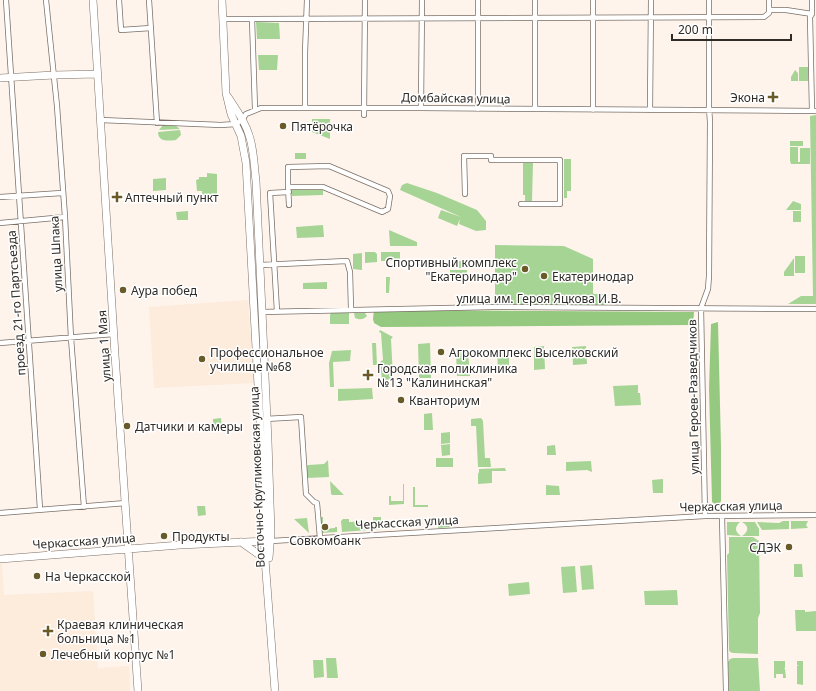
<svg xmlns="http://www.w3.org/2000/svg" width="816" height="691" viewBox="0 0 816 691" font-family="'Noto Sans',sans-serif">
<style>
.built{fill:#fdebdb}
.green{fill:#a6d495}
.forest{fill:#95c980}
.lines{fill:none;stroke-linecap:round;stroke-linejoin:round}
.street-casing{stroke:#7a6f66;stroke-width:6}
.secondary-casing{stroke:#7a6f66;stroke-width:8}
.street{stroke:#fff;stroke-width:4.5}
.secondary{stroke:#fff;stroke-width:7}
.poi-dot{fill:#695b28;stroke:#fff;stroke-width:1.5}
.labels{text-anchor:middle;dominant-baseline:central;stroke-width:3;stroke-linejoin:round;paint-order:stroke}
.poi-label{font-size:12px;fill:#2f2b27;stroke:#fff;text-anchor:start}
.street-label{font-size:12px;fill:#2f2b27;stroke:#fff}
</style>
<rect width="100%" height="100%" fill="#fef4ec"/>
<path class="built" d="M248 300 254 383 154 388 149 307Z
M0 563H2L4 595 93 591 98 668 129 666 130 691H0Z"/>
<path class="green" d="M256 22 279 23 280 39H257Z
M258 55H278L277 70H259Z
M799 67H808V81H799Z
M795 70 798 73V81H791V77Z
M816 115V304H788L801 296H813L810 116Z
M312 119H330V139L312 132Z
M163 125 176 126 180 129 159 130Z
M180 130 181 135 176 140C168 141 158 142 158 132Z
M790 141H803V146H790Z
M790 147H798V162H800V148H810V164H791L790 161Z
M295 153H306V159H295Z
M564 159H571V191H567V198H564Z
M523 163H533L532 201H525V195H523Z
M207 173 217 174V195L202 196V191H197L196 180 199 179V177H207Z
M166 178V190L153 191V179Z
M407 183 437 193 477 210 486 221V230L476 231 459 224 460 219 457 226 438 218 441 210 461 217 400 190 402 185Z
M323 188V195L292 196V189Z
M793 201 801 204V210H786Z
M188 211V220H177L176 212Z
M793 211H801V222H793Z
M323 225 324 237 297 238 296 227Z
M389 230 417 242V246H390Z
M495 245 564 246 593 259V293L594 294H606V308L495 307Z
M365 252H375L377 254V262L365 263Z
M381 252H400V261H381Z
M362 253V270L353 269V254Z
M795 256H805V273H795Z
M794 258V276H784V272Z
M450 261H466V268H450Z
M450 270H467V277H450Z
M386 277H390L389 293H386Z
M327 282V289H303V283Z
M332 311H346L349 313V324H330V315Z
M354 313H365L367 316C363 320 360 320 355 318Z
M380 330 393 337 391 339 393 377 395 378V379L383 380 382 379 380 362 383 360 381 333 379 332Z
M372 343H376L377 365H373Z
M430 343 431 378H419L418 344Z
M544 346 545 369 534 370V347Z
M586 346 587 364 573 365 572 347Z
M497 349H509V371H498Z
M351 350 350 361 333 362 334 387H330L329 363 332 351Z
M456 352H468L470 376H457Z
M638 385V393H640L641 405 615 406 613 386Z
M372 388 373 399 338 401V389Z
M432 413 433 430H424V414Z
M221 418 222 430 209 431V424L213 423V419Z
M481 418 483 421 485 458H490L491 467H478L476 426H471V419Z
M450 432V443L441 444V433Z
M450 444V455L442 456 441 445Z
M555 445 556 455H547V446Z
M436 458H453V467H436Z
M328 460 329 477 307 478 306 467 308 465 324 464Z
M591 461 592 472 587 470 566 471V462Z
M505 468 506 471H492V483L478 484V474L479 472V469Z
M663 479V493H653L652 480Z
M330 481 344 495H332L331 494Z
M403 484H404V504L389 505V496H391V501H403Z
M546 485 559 486 560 495H546Z
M413 487H415V505H428V507H413Z
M197 506H205L206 515 198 516Z
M320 517H323V529L335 528V527H337V532L321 533Z
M373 517H381V527H384L382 529 342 532 341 521 343 519H349V522L373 521Z
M307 518 309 533 294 519Z
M450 520 451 527 438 528V521Z
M783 521H789V529L762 530 757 522 779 523Z
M791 521H808L806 525 808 528 791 529Z
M727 522H740C735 527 734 531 741 536L727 535Z
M742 522H755L759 529V536H742C749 531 749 526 742 522Z
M202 536 203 539H201L184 540 182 537Z
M729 537H753L759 541 760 613 758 618V654L733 653 730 652 729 650 727 555 729 553Z
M794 564H802L803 577H794Z
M592 565 594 589 582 590 580 566Z
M575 566 577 592 563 593 561 567Z
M529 582 530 594 509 596 508 584Z
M677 590 678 605H645L644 591Z
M795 610H805V612L816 611V631H796Z
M326 658H336L338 678H327Z
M733 658H758L760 691H729L728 662 730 659Z
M313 660H323L324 677 314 678Z
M774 661H785V668L784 669H785L786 678H783V674H776V678H774Z
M797 661H803V685L797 684V666L799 665H797Z"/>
<path class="forest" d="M374 310 694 312 693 325 381 327 374 323 373 319Z
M718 322 721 446V501L718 506 712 502 709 389 711 324Z"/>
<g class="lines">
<defs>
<path id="street" d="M6 0 40 509
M46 0 57 106 65 217 71 338 84 507
M119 0 121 30 151 28
M149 0 157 123
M593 0V110
M769 10H786L812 14
M223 19 764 17 769 13V0
M252 19 255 109
M305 108V53L307 0
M421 108 422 0
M478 109V0
M535 109V0
M650 110 651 0
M812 111 810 17 812 14V0
M364 115 365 0
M101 120 221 125 236 124 242 120 246 114 261 108H421L816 111
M288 187V167L329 166 388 191 390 196 388 209 382 212 323 187H288L289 205
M465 194 464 156H491V160H560V204H521
M0 197 62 193
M0 223 65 217
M260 265 347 261 350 272 351 309
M277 311 270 193 289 192
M262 312 492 307 816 309
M0 343 114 334
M265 419 301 417 306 494 314 502 317 503 320 538
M0 513 126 503
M705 516 701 308 708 289 709 276 710 122 709 108V0
M722 516 726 691
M271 541 705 516 816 515"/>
<path id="secondary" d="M93 0 115 355 138 691
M222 0 226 93 231 114 241 136 246 163 261 441 265 559 275 691
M0 78 54 75 98 74
M228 97C236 109 245 121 249 135 254 149 254 166 256 181L268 441 271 533 269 558
M241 542 265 559
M0 559 180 545 268 541"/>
</defs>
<use href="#street" class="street-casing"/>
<use href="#secondary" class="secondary-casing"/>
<use href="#street" class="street"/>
<use href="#secondary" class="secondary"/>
</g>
<g class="poi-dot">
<path d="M771 91h4v4h4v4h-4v4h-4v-4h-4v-4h4z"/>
<circle cx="283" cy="126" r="4"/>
<path d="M115 191h4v4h4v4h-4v4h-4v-4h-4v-4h4z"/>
<circle cx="525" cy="269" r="4"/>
<circle cx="544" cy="276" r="4"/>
<circle cx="123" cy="290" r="4"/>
<circle cx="441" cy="352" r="4"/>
<circle cx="202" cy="359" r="4"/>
<path d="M366 369h4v4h4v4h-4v4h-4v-4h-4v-4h4z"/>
<circle cx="401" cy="400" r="4"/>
<circle cx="127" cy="426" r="4"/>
<circle cx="325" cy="527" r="4"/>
<circle cx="164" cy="536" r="4"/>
<circle cx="789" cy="547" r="4"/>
<circle cx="37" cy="576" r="4"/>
<path d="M46 625h4v4h4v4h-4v4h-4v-4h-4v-4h4z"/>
<circle cx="43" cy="654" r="4"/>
</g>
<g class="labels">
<g class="poi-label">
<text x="765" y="97" text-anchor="end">Экона</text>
<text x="291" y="126">Пятёрочка</text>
<text x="125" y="197">Аптечный пункт</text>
<text x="517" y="262" text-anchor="end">Спортивный комплекс<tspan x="517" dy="14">"Екатеринодар"</tspan></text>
<text x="552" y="276">Екатеринодар</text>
<text x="131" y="290">Аура побед</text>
<text x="210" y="352">Профессиональное<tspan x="210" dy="14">училище №68</tspan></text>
<text x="449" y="352">Агрокомплекс Выселковский</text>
<text x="377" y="368">Городская поликлиника<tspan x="377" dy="14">№13 "Калининская"</tspan></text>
<text x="409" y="400">Кванториум</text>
<text x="135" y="426">Датчики и камеры</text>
<text x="172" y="536">Продукты</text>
<text x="325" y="540" text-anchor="middle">Совкомбанк</text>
<text x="781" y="547" text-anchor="end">СДЭК</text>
<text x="45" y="576">На Черкасской</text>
<text x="57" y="624">Краевая клиническая<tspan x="57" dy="14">больница №1</tspan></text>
<text x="51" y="654">Лечебный корпус №1</text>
</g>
<g class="street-label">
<text transform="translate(456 98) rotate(1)">Домбайская улица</text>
<text transform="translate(56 254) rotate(-93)">улица Шпака</text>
<text x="539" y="298">улица им. Героя Яцкова И.В.</text>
<text transform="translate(16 303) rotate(-94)">проезд 21-го Партсъезда</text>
<text transform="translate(104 346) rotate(-94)">улица 1 Мая</text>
<text transform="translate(693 397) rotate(-91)">улица Героев-Разведчиков</text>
<text transform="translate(257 477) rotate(-92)">Восточно-Кругликовская улица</text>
<text transform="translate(731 506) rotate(-1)">Черкасская улица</text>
<text transform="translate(407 522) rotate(-3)">Черкасская улица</text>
<text transform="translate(84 541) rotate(-4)">Черкасская улица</text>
</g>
</g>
<path d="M672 34v6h119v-6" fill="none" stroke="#2f2b27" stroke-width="2"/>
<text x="678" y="34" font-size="12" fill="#2f2b27" stroke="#ffffff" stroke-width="3" paint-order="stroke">200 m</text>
</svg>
